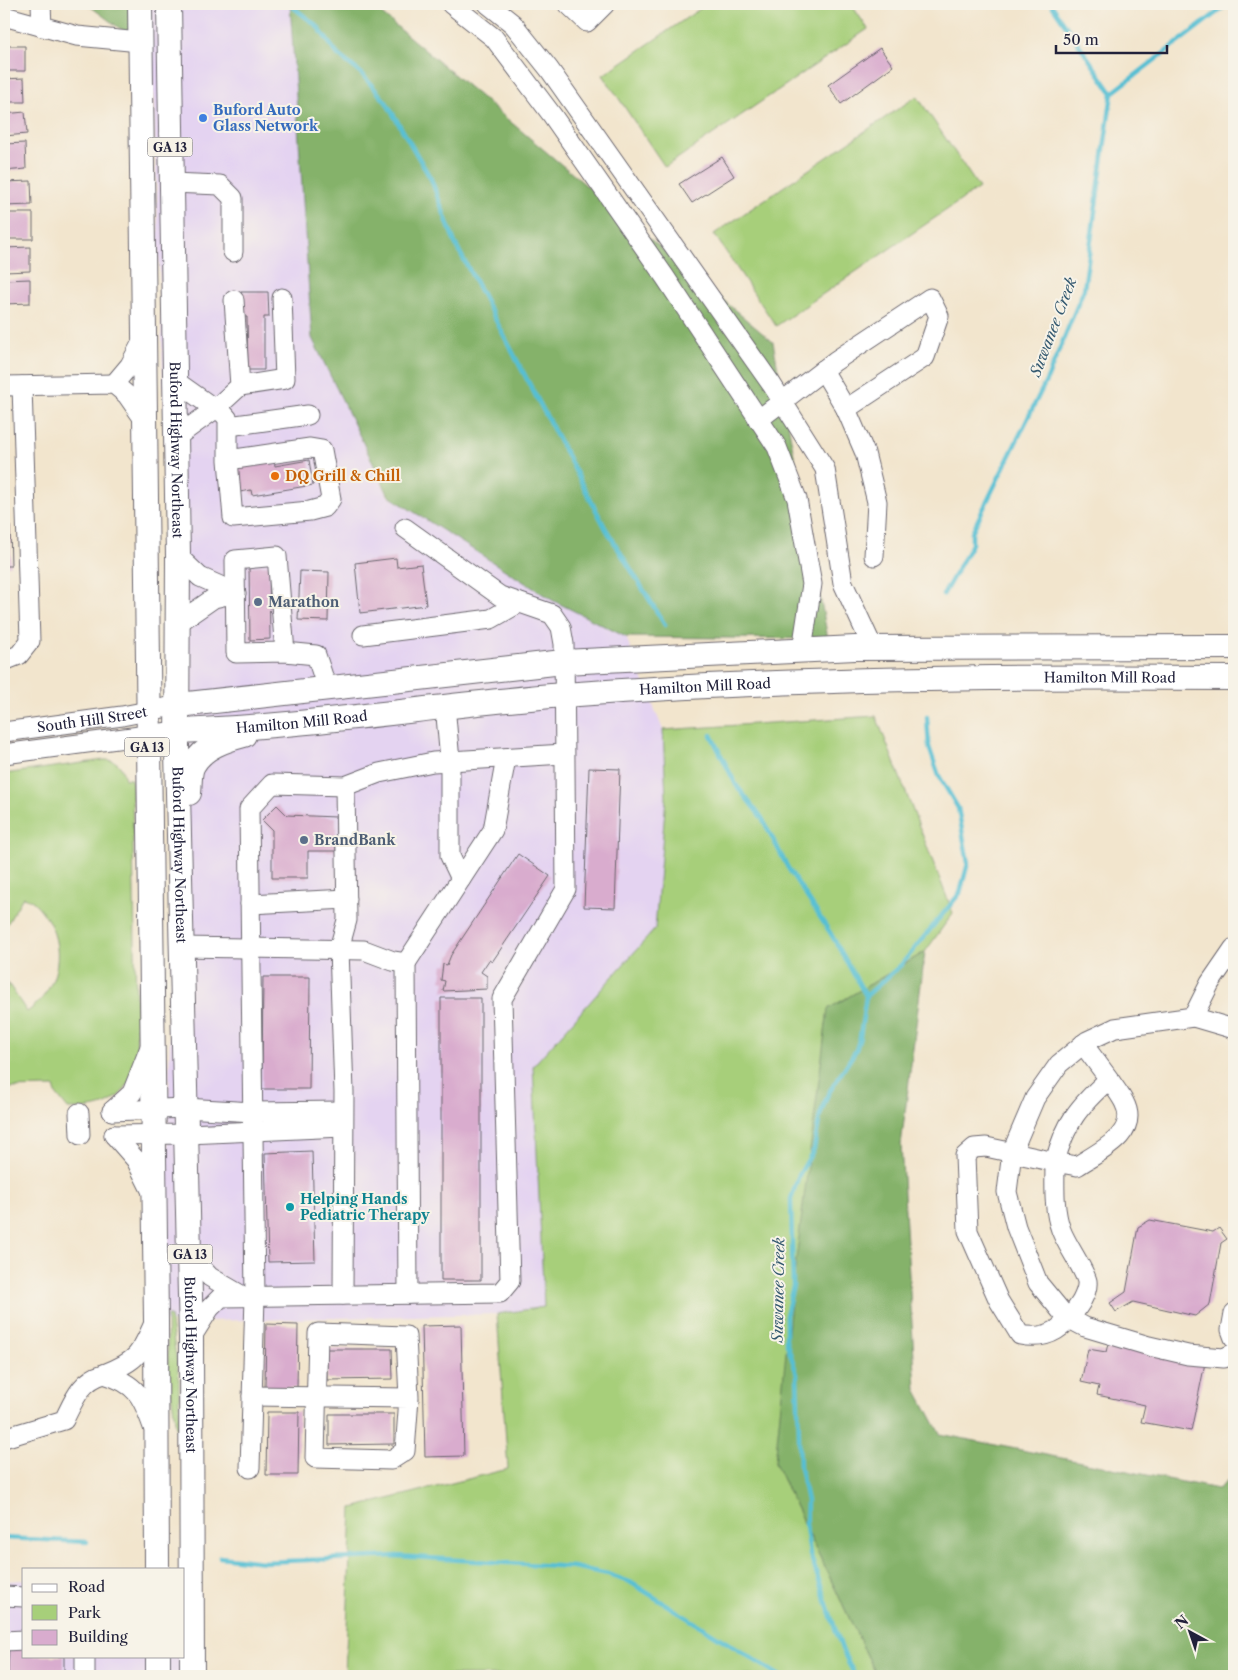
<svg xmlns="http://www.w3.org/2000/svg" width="1238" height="1680" viewBox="0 0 1238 1680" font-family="'Libre Caslon Text',serif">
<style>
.built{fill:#e4d3f1}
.green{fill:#a7cf7a;stroke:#64785a}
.forest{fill:#85b26a;stroke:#546a52}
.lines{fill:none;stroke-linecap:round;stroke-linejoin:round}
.stream{stroke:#56bfd3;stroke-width:4.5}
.building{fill:#d9acce}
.minor-casing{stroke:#6b666e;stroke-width:21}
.major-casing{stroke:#6b666e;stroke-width:26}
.minor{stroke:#fff;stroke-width:19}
.major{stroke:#fff;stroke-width:24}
.shop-dot{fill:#3f7fe0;stroke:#f7f3e8;stroke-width:2}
.food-dot{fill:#e8710a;stroke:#f7f3e8;stroke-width:2}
.service-dot{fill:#5c6f8a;stroke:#f7f3e8;stroke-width:2}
.culture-dot{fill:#0f9aa8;stroke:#f7f3e8;stroke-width:2}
.labels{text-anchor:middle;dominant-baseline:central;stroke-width:4;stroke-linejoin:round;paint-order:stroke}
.shield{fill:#f7f3e8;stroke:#62616f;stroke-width:1}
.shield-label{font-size:12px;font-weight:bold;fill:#22223b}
.shop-label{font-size:14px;font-weight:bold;fill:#366cbe;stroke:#f7f3e8;text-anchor:start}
.street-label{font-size:14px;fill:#22223b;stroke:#f7f3e8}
.food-label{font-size:14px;font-weight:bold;fill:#c56008;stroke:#f7f3e8;text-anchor:start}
.service-label{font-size:14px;font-weight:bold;fill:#4e5e75;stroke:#f7f3e8;text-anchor:start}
.culture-label{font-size:14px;font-weight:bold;fill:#0d838f;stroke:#f7f3e8;text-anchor:start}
.water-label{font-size:15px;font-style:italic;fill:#345970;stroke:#f7f3e8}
</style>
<rect width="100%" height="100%" fill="#f7f3e8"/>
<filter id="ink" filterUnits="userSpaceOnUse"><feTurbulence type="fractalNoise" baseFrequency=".02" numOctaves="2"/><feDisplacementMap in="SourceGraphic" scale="10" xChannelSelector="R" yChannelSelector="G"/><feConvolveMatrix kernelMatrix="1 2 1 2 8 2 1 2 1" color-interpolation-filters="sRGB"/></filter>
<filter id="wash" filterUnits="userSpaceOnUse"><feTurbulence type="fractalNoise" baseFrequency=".0096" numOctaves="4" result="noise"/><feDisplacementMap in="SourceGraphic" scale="20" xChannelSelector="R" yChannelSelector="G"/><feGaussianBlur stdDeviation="1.12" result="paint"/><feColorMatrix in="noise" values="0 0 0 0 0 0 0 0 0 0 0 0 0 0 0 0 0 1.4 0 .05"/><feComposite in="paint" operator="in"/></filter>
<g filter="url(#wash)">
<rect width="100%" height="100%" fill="#f2e5cd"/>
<path class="built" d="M150 4H290L312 338 388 496 552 600 626 637 663 730 666 797 655 929 533 1066 544 1307 497 1314 165 1322 175 715Z
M24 1580V1656H184L187 1676H4V1581Z"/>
<path class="green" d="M707 4H851L868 29 665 167 603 75Z
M917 96 979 188 776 326 714 234Z
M876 716 953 913 925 952 828 1009 775 1463 877 1676 345 1675 352 1508 508 1469 497 1314 544 1307 533 1066 655 929 666 797 663 730Z
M104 760C119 760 121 766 125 779H131L132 785 137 1057C128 1099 109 1110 68 1109L56 1094 54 1087 4 1088V1006L8 983 27 1012C60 989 67 946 44 914 38 906 33 899 23 897L6 926 4 919V774Z
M167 1316H170L179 1377V1428H176L168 1369Z"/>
<path class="forest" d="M87 4H150L138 42Z
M290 4H370L773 342 828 639 626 637 552 600 389 496 312 338Z
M925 952 901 1145 916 1389 940 1434 1218 1489 1234 1476V1676H877L775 1463 792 1292 828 1009Z"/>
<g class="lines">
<path class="stream" d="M289 4 317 26 338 55 361 73 386 102 431 179 455 243 606 529 665 625
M1112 93 1228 4
M943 595 972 544V532L1048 377 1084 289 1112 93 1051 4
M711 735 736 785 762 818 788 868 831 934 866 996
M4 1538 87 1542
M220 1557 264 1562 396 1556 573 1567 608 1574 630 1582 780 1676
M855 1676 842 1649 810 1554 806 1527 807 1501 800 1467 797 1374 786 1341V1315L793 1286 791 1199 799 1175 814 1149 820 1115 828 1094 856 1050 860 1037 866 996 901 965 960 893 968 863 958 808 939 776 929 747 927 717"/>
</g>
<g id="blocks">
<path class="building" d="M4 46H25V71H4Z
M880 48 893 66 841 104 828 85Z
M24 78 25 102H4V79Z
M25 112 27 134 4 136V114Z
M25 143 26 169 4 171V144Z
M722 157 734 176 692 203 679 184Z
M31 181 32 205 4 206V182Z
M5 213H33V239H5Z
M30 247V271L4 272V248Z
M30 279V303L4 304V280Z
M241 292H268L269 317H264V370H248L247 317H241Z
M273 453 275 466 309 460 313 485 252 495 251 490 240 492 237 467Z
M4 526H10L11 566H4Z
M396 558 397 567 421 564 426 605 360 613 355 563Z
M269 565 270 639 250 640 249 566Z
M300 571 329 572 328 621 298 620Z
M589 768 620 769 615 908 584 907Z
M277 805 287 815 336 817V851H308V878H272V830L262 820Z
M518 854 550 876 492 962 489 960 481 972 487 976V989L443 991 445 981 441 980 443 964 447 965 451 955Z
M263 977H310L309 1089H262Z
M441 998H481V1280H441Z
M312 1151 315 1261 268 1262 265 1153Z
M1150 1220 1213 1232 1219 1228 1227 1239 1221 1243 1210 1304 1195 1316 1133 1302 1116 1312 1110 1303 1126 1292 1138 1227Z
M266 1324 298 1325 297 1388 265 1387Z
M461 1325 464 1456 425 1457 422 1326Z
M1108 1344 1205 1363 1191 1431 1141 1422 1145 1405 1097 1395 1099 1386 1081 1382 1088 1349 1106 1352Z
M327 1349H392L393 1379 327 1380Z
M267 1412H299L298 1475H266Z
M329 1414H394V1444L329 1445Z
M9 1646 24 1647V1656H64V1676H8Z"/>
</g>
</g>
<g filter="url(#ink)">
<use href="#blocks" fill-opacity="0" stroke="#6b666e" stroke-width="1"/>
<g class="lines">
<defs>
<g id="minor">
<path d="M41 4 42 27"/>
<path d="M451 4 494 38 552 115 665 277 777 447 797 499 812 584 802 650"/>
<path d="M488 4 513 24 549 69 772 385 825 469 843 583 873 648"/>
<path d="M568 4 587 22 605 4"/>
<path d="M4 16 77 36 140 42"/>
<path d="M171 183 220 185 233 198V252"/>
<path d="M823 370 846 409"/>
<path d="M174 380 215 409 175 438"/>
<path d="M114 384 130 365 142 342"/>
<path d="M4 386 114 384 127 395 143 418"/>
<path d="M240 386 285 379 282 298"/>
<path d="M758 420 835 361 930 298 939 316 925 357 846 409 865 453 877 502 874 556"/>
<path d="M229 426 308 415"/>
<path d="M228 460 310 448 322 450 331 499 325 507 310 511 233 518 228 460V419L223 413 215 409 240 386 234 300"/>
<path d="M178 556 200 577 236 593"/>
<path d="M178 623 214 598 236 593"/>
<path d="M363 635 491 619 519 603"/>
<path d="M285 652 236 653 235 560 277 556 285 652 316 655 327 688"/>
<path d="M4 661 19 655 30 641 22 386"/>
<path d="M445 705 450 761V856L461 879"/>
<path id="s1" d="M4 732 122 716 179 705"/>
<path d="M4 754 177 731"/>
<path d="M250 904 347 899"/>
<path d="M181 947 364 950 393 961 406 963 493 830 506 758"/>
<path d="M406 963 408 1294"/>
<path d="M1193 1017 1210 983 1234 948"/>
<path d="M1234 1029 1193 1017 1115 1028 1087 1041 1059 1064 1035 1098 1012 1152 1007 1192 1016 1227 1038 1283 1066 1317 1085 1327 1149 1346 1188 1355 1224 1358 1234 1353"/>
<path d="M1083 1044 1109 1079C1079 1106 1065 1123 1055 1162L986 1147 974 1148 965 1156 968 1231 999 1301 1020 1335C1050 1341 1066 1327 1081 1302 1084 1296 1088 1289 1087 1281 1084 1269 1066 1244 1061 1230 1053 1208 1055 1184 1055 1162L1077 1166C1098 1152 1141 1134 1124 1102 1120 1094 1114 1087 1109 1079"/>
<path d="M112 1111 185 1108 253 1112 343 1111"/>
<path d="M112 1111 132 1093 150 1047"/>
<path d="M79 1113 80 1135"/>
<path d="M114 1135 187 1134 343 1127"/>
<path d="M114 1135 136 1160 153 1194"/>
<path d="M190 1256 210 1277 241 1295"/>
<path d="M343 1295 344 1092 339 949 347 920 345 786"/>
<path d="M1234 1313 1231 1330 1234 1338"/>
<path d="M191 1338 210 1308 221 1297 500 1293 510 1281 502 999 566 889 564 644 561 627 552 614 500 596 405 528"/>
<path d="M252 1396 409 1398 406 1336 318 1333 315 1458 391 1460 405 1451 409 1398"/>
<path d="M153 1427C142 1396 137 1384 104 1374 137 1361 140 1355 154 1323"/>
<path d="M4 1438 64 1420C74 1400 81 1380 104 1374"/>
<path d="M250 1468 255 1297 249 809 272 784 345 786 379 773 433 762 564 754"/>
<path d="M4 1596 24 1597"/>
<path d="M4 1641 24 1640"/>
<path d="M85 1676V1656"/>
</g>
<g id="major">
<path d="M140 4 156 1320 157 1569"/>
<path id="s2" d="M169 4 178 556 177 751 191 1338 192 1676"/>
<path d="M179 705 563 662 855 648 1234 647"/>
<path id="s3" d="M177 731C307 727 435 705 564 695 787 678 1010 676 1234 678"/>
<path d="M189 793C190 785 189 772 193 765 203 747 225 740 244 735"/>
<path d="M158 1656V1676"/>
</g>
</defs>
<use href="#minor" class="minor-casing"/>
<use href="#major" class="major-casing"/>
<use href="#minor" class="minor"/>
<use href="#major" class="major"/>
</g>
</g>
<circle class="shop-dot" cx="203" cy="118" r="5"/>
<circle class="food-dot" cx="275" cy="476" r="5"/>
<g class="service-dot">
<circle cx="258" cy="602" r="5"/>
<circle cx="304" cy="840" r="5"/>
</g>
<circle class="culture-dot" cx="290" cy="1207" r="5"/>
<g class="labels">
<g class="shield">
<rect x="147.5" y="137.5" width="45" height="19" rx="4"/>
<rect x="124.5" y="737.5" width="45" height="19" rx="4"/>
<rect x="167.5" y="1244.5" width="45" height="19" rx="4"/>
</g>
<g class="shield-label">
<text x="170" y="147">GA 13</text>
<text x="147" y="747">GA 13</text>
<text x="190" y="1254">GA 13</text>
</g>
<g class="shop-label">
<text x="213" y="110">Buford Auto<tspan x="213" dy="16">Glass Network</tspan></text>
</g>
<g class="street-label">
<text stroke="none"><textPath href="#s2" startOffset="446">Buford Highway Northeast</textPath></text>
<text stroke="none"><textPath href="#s3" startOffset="935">Hamilton Mill Road</textPath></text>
<text stroke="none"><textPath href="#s3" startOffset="530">Hamilton Mill Road</textPath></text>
<text stroke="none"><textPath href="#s1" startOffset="89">South Hill Street</textPath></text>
<text stroke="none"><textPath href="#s3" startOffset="125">Hamilton Mill Road</textPath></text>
<text stroke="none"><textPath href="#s2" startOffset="851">Buford Highway Northeast</textPath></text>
<text stroke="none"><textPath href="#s2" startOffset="1361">Buford Highway Northeast</textPath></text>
</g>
<g class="food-label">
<text x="285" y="476">DQ Grill &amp; Chill</text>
</g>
<g class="service-label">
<text x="268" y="602">Marathon</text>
<text x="314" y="840">BrandBank</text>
</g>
<g class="culture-label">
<text x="300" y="1199">Helping Hands<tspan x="300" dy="16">Pediatric Therapy</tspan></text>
</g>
<g class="water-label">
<text transform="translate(1053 327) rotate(-69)">Suwanee Creek</text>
<text transform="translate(778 1290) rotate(-89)">Suwanee Creek</text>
</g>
</g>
<rect width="1238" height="1680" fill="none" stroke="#f7f3e8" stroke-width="20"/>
<rect x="22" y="1568" width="162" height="90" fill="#f7f3e8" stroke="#a29fa3"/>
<rect x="32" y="1584" width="25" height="8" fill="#ffffff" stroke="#a29fa3"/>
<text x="68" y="1592" font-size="15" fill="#22223b">Road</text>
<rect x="32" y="1605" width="25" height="15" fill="#a7cf7a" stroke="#a29fa3"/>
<text x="68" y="1618" font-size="15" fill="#22223b">Park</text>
<rect x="32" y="1630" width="25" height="15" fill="#d9acce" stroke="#a29fa3"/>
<text x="68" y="1642" font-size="15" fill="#22223b">Building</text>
<g transform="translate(1190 1632) rotate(320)" stroke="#f7f3e8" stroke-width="4" paint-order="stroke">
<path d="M0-4L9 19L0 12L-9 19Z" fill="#22223b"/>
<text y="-8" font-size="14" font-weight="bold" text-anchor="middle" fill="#22223b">N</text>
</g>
<path d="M1056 45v8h111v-8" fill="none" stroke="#22223b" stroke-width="2.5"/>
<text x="1063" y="45" font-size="15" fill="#22223b" stroke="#f7f3e8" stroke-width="4" paint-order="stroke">50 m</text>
</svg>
